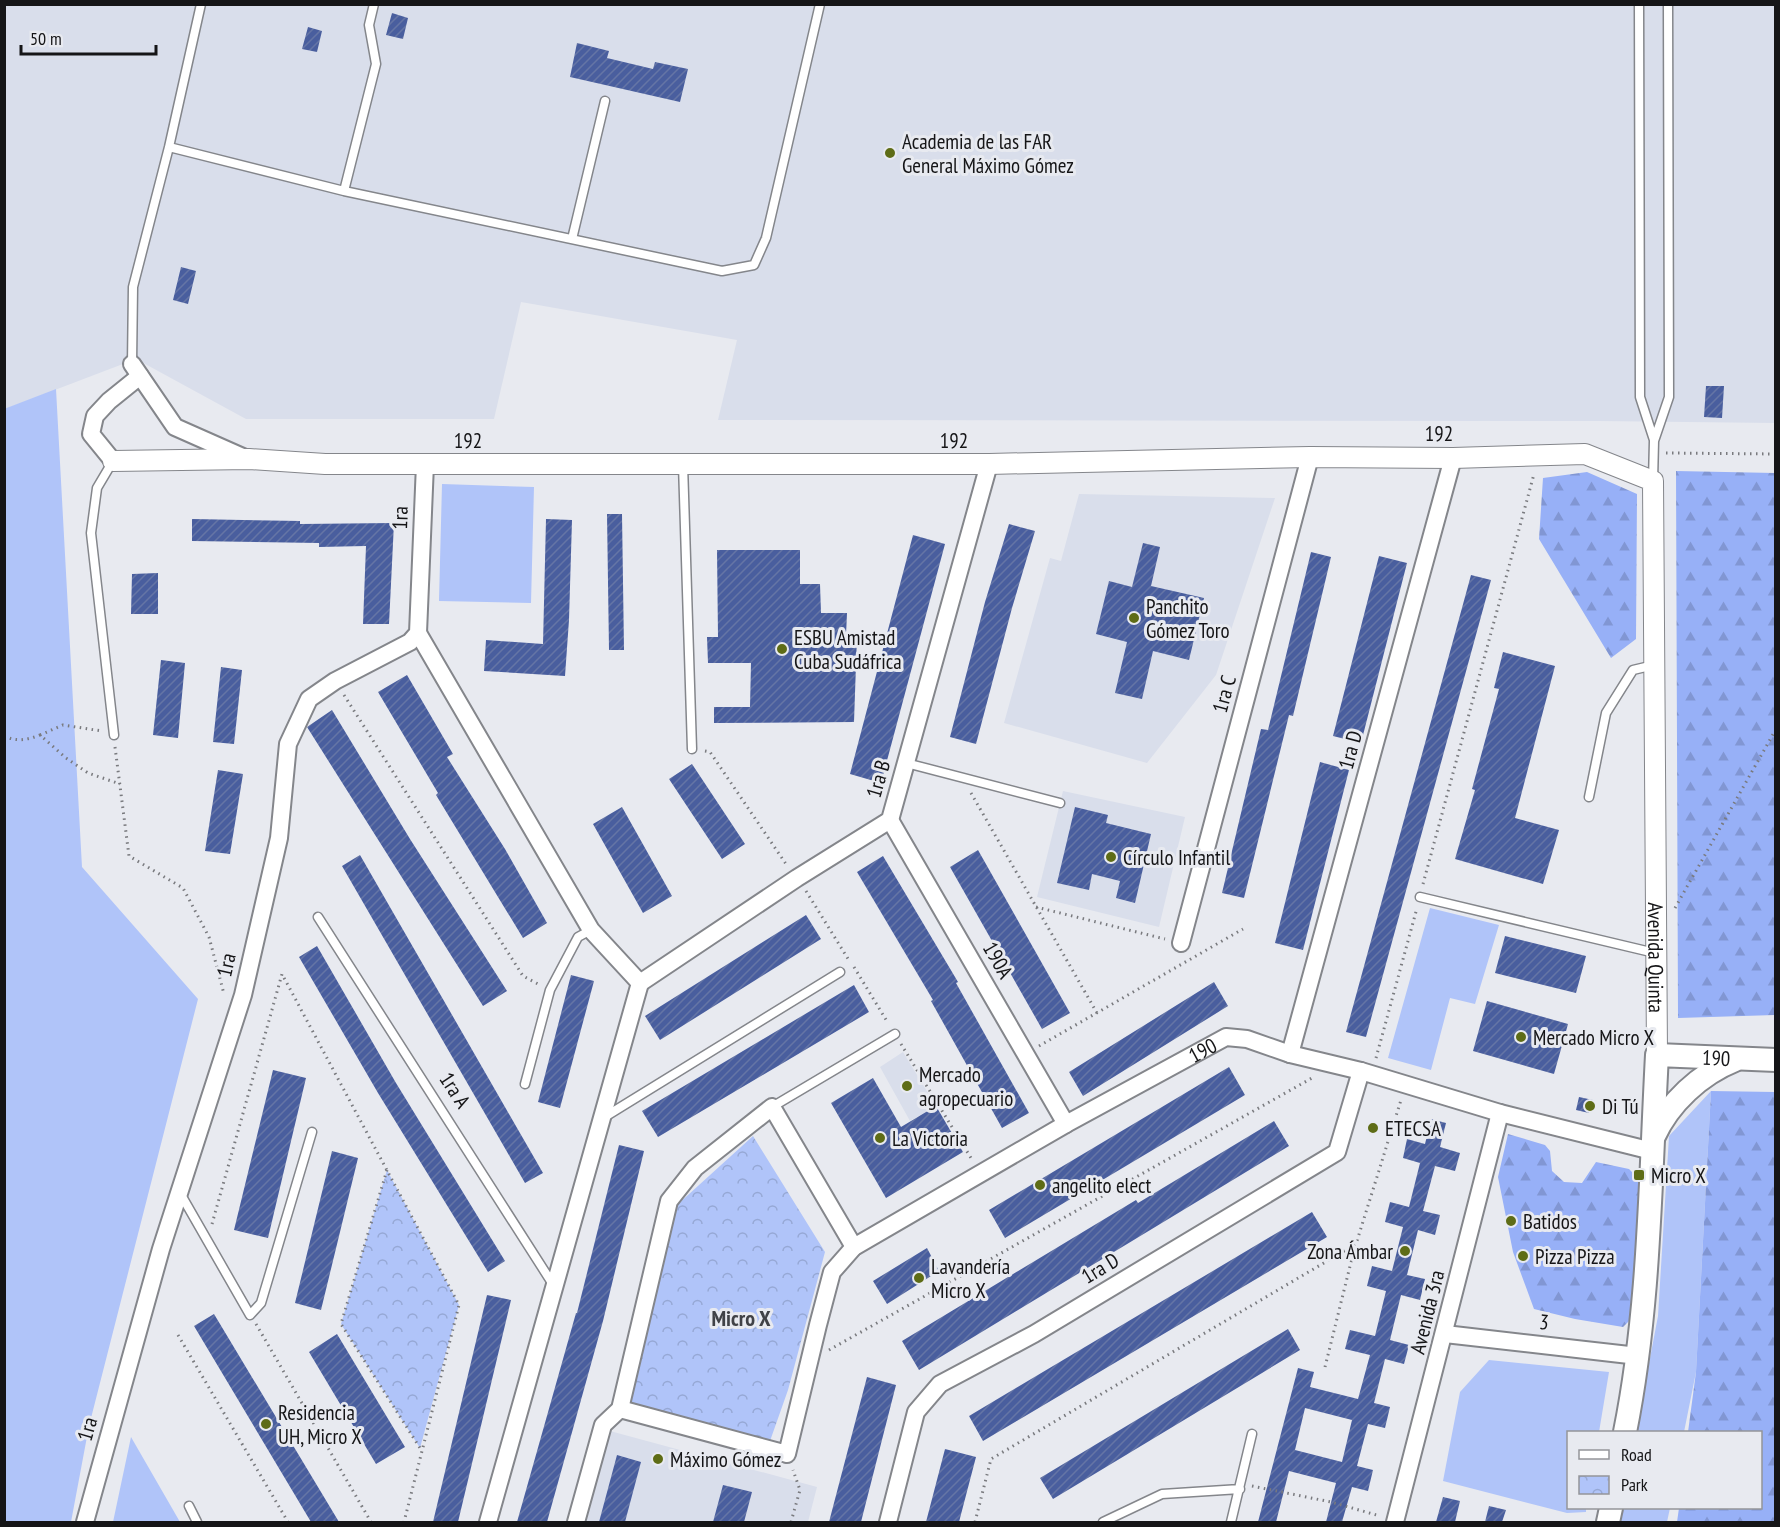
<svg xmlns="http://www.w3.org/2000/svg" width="1780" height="1527" viewBox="0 0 1780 1527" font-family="'PT Sans Narrow',sans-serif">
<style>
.built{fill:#d9deeb}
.grass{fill:#b0c4f9}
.forest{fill:url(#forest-firs)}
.park{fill:url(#park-crowns)}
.building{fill:url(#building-hatch);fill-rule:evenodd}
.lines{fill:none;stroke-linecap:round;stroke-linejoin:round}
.service-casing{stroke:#84868b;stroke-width:11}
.minor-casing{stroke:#84868b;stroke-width:20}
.tertiary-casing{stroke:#84868b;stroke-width:22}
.secondary-casing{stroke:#84868b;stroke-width:26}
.path{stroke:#797a7e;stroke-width:3;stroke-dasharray:1.5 4.5;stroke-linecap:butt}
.service{stroke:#fff;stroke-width:8}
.minor{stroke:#fff;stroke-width:16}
.tertiary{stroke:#fff;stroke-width:20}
.secondary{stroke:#fff;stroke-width:22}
.poi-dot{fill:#5e6c16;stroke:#e8eaf0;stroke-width:2}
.labels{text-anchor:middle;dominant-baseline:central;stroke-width:6;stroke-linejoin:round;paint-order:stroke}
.poi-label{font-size:21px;fill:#151517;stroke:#e8eaf0;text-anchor:start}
.street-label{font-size:21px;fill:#151517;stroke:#e8eaf0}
.neighbourhood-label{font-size:22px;font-weight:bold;fill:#404247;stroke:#e8eaf0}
</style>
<defs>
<pattern id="forest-firs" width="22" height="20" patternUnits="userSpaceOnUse" patternTransform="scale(1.5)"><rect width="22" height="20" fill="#97b0f7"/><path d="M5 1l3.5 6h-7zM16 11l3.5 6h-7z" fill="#8196d3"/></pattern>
<pattern id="park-crowns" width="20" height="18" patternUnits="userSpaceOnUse" patternTransform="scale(1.5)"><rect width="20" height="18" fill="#b0c4f9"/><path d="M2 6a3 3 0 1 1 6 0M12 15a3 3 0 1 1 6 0" fill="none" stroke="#96a8d5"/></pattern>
<pattern id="building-hatch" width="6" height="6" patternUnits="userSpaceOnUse" patternTransform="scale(1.5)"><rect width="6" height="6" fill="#495e9e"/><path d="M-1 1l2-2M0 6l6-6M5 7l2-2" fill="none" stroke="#6575a5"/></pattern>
</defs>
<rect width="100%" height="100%" fill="#e8eaf0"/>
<path class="built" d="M5 5H1775V423L1599 421 718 420 737 340 521 302 494 419H246L136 359 5 409Z
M1079 494 1275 498 1216 675 1147 763 1004 723 1050 558 1061 561Z
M1063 791 1185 817 1159 927 1037 897Z
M903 1052 936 1106 910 1121 880 1067Z
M610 1431 817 1487 808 1522H586Z"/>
<path class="grass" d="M56 389 82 867 198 999 89 1426 71 1522H5L4 409Z
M442 484 534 487 531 603 439 601Z
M1430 908 1499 925 1475 1004 1450 998 1431 1070 1388 1058Z
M1711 1091 1696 1372 1684 1432H1636L1658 1316 1669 1136Z
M1489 1360 1609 1372 1599 1432H1568V1508H1586V1512L1567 1513 1443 1481 1460 1392Z
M131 1437 180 1522H113Z
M1622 1508H1670L1667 1522H1620Z"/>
<path class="forest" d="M1676 471 1775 473V1015L1678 1018Z
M1587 472 1637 494 1636 639 1611 658 1539 539 1543 478Z
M1711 1091 1775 1092V1522H1677L1679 1508H1760V1432H1688L1696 1372Z
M1508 1134 1545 1145 1550 1151 1552 1171 1564 1182 1582 1183 1596 1162 1629 1169 1639 1179 1632 1318 1623 1327 1575 1319 1534 1309 1513 1252 1498 1177Z"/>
<path class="park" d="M753 1136 825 1252 788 1390 770 1441 631 1403 677 1205Z
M387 1170 459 1305 420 1448 341 1324Z"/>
<path class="building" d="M392 13 408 18 403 39 386 35Z
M308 27 322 31 317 52 302 49Z
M577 43 609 51 607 58 653 69 655 62 688 69 680 102 570 77Z
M181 267 196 271 188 304 173 300Z
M1706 386H1724L1722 418 1704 417Z
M607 514H622L624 650H609Z
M192 519 300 521V524L394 523 389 624H363L366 546 319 547V543L192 541Z
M546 519 572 520 569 620 565 676 484 671 486 640 543 644Z
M1009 524 1035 531 1012 608 976 744 950 737 985 602Z
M913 535 945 544 881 783 850 774Z
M1143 543 1160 547 1151 586 1204 598 1189 660 1153 651 1142 699 1115 693 1127 642 1096 634 1109 581 1132 587Z
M717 550H800V584H820L821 613H847L846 636H857L854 722 714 723V707H750L751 663H708L707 637H718Z
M1311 552 1331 557 1293 716 1289 715 1244 898 1222 893 1261 729 1268 730Z
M1379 556 1407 563 1361 743 1333 736Z
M158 573V614H131L132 574Z
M1471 575 1491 580 1366 1037 1346 1032Z
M1503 652 1555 666 1515 818 1559 830 1543 884 1455 859 1475 790 1472 789 1499 689 1494 688Z
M161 660 185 663 178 738 153 735Z
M221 667 242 670 234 744 213 742Z
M407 675 453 754 447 757 505 849 547 923 523 938 436 795 438 793 378 692Z
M332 710 410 839 507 991 483 1006 307 727Z
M1320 762 1349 770 1303 950 1275 943Z
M692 764 745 844 722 859 669 779Z
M218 770 243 774 230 854 205 851Z
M622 807 672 896 643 913 593 824Z
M1075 807 1108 815 1106 823 1151 834 1135 903 1116 898 1120 881 1092 874 1089 890 1057 883Z
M978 850 1070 1013 1042 1029 950 867Z
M360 855 543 1173 525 1183 342 866Z
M883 856 958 982 956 983 1029 1113 1002 1128 931 1001 933 1000 857 872Z
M806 915 821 939 660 1040 645 1016Z
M1505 936 1586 956 1576 993 1495 973Z
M317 946 396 1083 505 1261 488 1272 378 1093 299 957Z
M571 975 594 981 560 1108 538 1102Z
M1214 982 1228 1006 1083 1096 1069 1072Z
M854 985 869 1012 658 1137 642 1111Z
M1487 1001 1568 1024 1554 1074 1473 1051Z
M1229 1067 1245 1095 1005 1238 989 1210Z
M273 1070 306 1078 268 1238 234 1230Z
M873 1078 901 1127 936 1106 963 1152 886 1198 831 1103Z
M1579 1097 1593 1100 1589 1113 1576 1110Z
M1431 1119 1446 1123 1440 1147 1460 1153 1455 1171 1435 1166 1423 1211 1440 1215 1435 1235 1418 1230 1407 1275 1425 1279 1420 1300 1401 1295 1390 1340 1409 1345 1404 1364 1385 1359 1374 1403 1390 1407 1385 1428 1368 1424 1357 1466 1373 1470 1368 1491 1352 1487 1342 1522H1326L1336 1483 1289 1471 1276 1522H1258L1298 1368 1314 1372 1310 1387 1358 1399 1370 1355 1345 1349 1350 1330 1375 1336 1386 1291 1367 1286 1372 1266 1392 1271 1403 1227 1385 1222 1390 1202 1409 1207 1420 1163 1403 1158 1407 1139 1425 1144ZM1305 1408 1352 1420 1342 1462 1295 1450Z
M1274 1121 1289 1146 919 1370 902 1341 1136 1200 1138 1203Z
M619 1145 644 1151 603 1321 547 1522H517L576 1313H577Z
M332 1151 358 1158 321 1310 295 1303Z
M1312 1212 1327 1237 983 1441 969 1416Z
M927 1248 939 1271 887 1304 873 1281Z
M487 1295 511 1300 458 1522H433Z
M214 1314 339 1522H311L194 1326Z
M1288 1329 1300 1350 1053 1499 1040 1478Z
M337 1334 405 1447 376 1464 309 1352Z
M867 1377 896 1385 861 1522H829Z
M945 1449 976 1457 959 1522H926Z
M617 1455 641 1462 625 1522H599Z
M723 1485 752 1492 744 1522H713Z
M1443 1497 1460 1501 1455 1522H1436Z
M1489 1506 1506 1510 1502 1522H1485Z"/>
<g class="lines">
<defs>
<path id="service" d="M1639 4 1640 397 1654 440
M169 147 344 191 722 271 754 265 766 238 820 4
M344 191 376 64 369 25 374 4
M572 239 605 101
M132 364 133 287 169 147 201 4
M113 461 97 488 91 533 114 735
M683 464 692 749
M1653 481 1654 441 1669 397 1668 4
M906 763 1060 803
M1589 797 1606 713 1633 670 1654 665
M1420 897 1655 953
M318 917 554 1286
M525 1084 550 990 578 937 591 930
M772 1107 895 1034
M603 1118 840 972
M180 1193 250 1315 261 1303 312 1132
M189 1506 197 1522
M1103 1522 1162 1494 1240 1489
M1231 1522 1252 1434"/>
<g id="minor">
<path d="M132 364 175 427 245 458"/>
<path d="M113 461 91 434 95 416 109 401 140 376"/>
<path d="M418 633 591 930 640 983"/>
<path d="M890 820 1066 1124"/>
<path d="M1181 943 1310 457"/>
<path d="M640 983 797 878 890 820 989 464"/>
<path d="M1290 1054 1453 458"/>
<path d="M1445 1334 1638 1356"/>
<path id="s1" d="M620 1409 787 1454 818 1325 832 1272 854 1247 1066 1124 1226 1037 1247 1039 1290 1054 1361 1071 1500 1113 1652 1151"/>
<path d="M85 1522 161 1249 243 995 279 838 288 744 309 699 335 681 410 642 418 633 425 464"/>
<path d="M488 1522 640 983"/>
<path d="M576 1522 603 1425 620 1409 669 1201 695 1168 772 1107 854 1247"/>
<path d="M888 1522 916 1412 940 1384 1034 1334 1337 1152 1361 1071"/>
<path d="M1395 1522 1500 1113"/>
</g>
<g id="tertiary">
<path id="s2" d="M113 461 249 459 325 464H989L1310 457 1453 458 1585 454 1653 481 1657 1055"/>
</g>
<g id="secondary">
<path d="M1654 1136C1669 1103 1700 1074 1735 1060"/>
<path id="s3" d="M1625 1432C1650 1307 1650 1182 1657 1055L1776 1060"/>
<path d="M1608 1522 1611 1508"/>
</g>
</defs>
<use href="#service" class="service-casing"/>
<use href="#minor" class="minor-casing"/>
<use href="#tertiary" class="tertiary-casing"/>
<use href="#secondary" class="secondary-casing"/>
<path class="path" d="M1666 453 1776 454
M344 695 523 976 538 984
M40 735 63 725 102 731
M4 736C17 742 27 740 40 735L66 758 88 773 120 784
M115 747 129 856 183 888 209 937 224 994
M705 751 710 752 786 864
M971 793 1097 1013
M1423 884 1534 474
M806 891 850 962
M1036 907 1165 939
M1675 908 1776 729
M854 967 888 1023
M901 1044 971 1158
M1039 1046 1243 929
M1376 1058 1417 908
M387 1170 341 1324 420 1448
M212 1224 282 974 459 1305 404 1522
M256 1324 371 1522
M178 1335 288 1522
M829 1350 1312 1078
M1325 1367 1355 1246
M1252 1486 1331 1502 1380 1516
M791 1522 800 1490 793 1470
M975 1522 991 1459 1356 1244 1401 1100"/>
<use href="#service" class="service"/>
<use href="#minor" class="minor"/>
<use href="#tertiary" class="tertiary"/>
<use href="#secondary" class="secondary"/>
</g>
<g class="poi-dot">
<circle cx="890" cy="153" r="6"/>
<circle cx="1134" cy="618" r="6"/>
<circle cx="782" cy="649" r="6"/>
<circle cx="1111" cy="857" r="6"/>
<circle cx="1521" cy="1037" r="6"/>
<circle cx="907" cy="1086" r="6"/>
<circle cx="1590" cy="1106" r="6"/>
<circle cx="1373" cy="1128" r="6"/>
<circle cx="880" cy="1138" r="6"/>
<rect x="1633" y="1169" width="12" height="12" rx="3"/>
<circle cx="1040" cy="1185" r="6"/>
<circle cx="1511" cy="1221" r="6"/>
<circle cx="1405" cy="1251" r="6"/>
<circle cx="1523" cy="1256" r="6"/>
<circle cx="919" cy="1278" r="6"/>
<circle cx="266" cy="1424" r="6"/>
<circle cx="658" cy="1459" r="6"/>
</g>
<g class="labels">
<g class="poi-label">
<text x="902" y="141">Academia de las FAR<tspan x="902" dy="24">General Máximo Gómez</tspan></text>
<text x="1146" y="606">Panchito<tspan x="1146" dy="24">Gómez Toro</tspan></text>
<text x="794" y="637">ESBU Amistad<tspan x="794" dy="24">Cuba Sudáfrica</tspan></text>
<text x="1123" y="857">Círculo Infantil</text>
<text x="1533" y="1037">Mercado Micro X</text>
<text x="919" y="1074">Mercado<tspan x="919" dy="24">agropecuario</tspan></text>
<text x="1602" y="1106">Di Tú</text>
<text x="1385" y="1128">ETECSA</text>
<text x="892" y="1138">La Victoria</text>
<text x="1651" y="1175">Micro X</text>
<text x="1052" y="1185">angelito elect</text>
<text x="1523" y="1221">Batidos</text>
<text x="1393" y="1251" text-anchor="end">Zona Ámbar</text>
<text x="1535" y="1256">Pizza Pizza</text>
<text x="931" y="1266">Lavandería<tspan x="931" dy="24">Micro X</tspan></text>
<text x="278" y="1412">Residencia<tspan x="278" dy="24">UH, Micro X</tspan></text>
<text x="670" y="1459">Máximo Gómez</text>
</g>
<g class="street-label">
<text x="1439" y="433">192</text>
<text x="468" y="440">192</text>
<text x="954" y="440">192</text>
<text transform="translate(400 518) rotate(-88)">1ra</text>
<text transform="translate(1224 694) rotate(-75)">1ra C</text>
<text transform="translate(1350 750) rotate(-75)">1ra D</text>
<text transform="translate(878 779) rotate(-74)">1ra B</text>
<text stroke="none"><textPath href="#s2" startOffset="2022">Avenida Quinta</textPath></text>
<text transform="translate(998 960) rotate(60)">190A</text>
<text transform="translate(226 965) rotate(-77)">1ra</text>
<text stroke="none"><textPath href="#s1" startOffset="794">190</textPath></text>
<text stroke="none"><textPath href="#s3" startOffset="438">190</textPath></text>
<text transform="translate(455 1090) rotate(57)">1ra A</text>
<text transform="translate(1100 1268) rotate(-31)">1ra D</text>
<text transform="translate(1427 1312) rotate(-76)">Avenida 3ra</text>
<text transform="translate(1544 1322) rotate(7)">3</text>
<text transform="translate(87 1429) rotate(-74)">1ra</text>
</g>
<g class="neighbourhood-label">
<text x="741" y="1318">Micro X</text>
</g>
</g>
<rect width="1780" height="1527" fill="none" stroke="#151517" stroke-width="12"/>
<rect x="1567" y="1431" width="195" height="78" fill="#e8eaf0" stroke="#949599" stroke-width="1.5"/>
<rect x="1579" y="1450" width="30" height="9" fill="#ffffff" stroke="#949599" stroke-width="1.5"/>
<text x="1621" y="1461" font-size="18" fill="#151517">Road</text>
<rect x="1579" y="1476" width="30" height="18" fill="url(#park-crowns)" stroke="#949599" stroke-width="1.5"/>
<text x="1621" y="1491" font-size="18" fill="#151517">Park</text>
<path d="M21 45v9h135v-9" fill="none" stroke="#151517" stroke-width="3"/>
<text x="30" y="45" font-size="18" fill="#151517" stroke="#e8eaf0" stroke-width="4.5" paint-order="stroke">50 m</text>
</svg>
